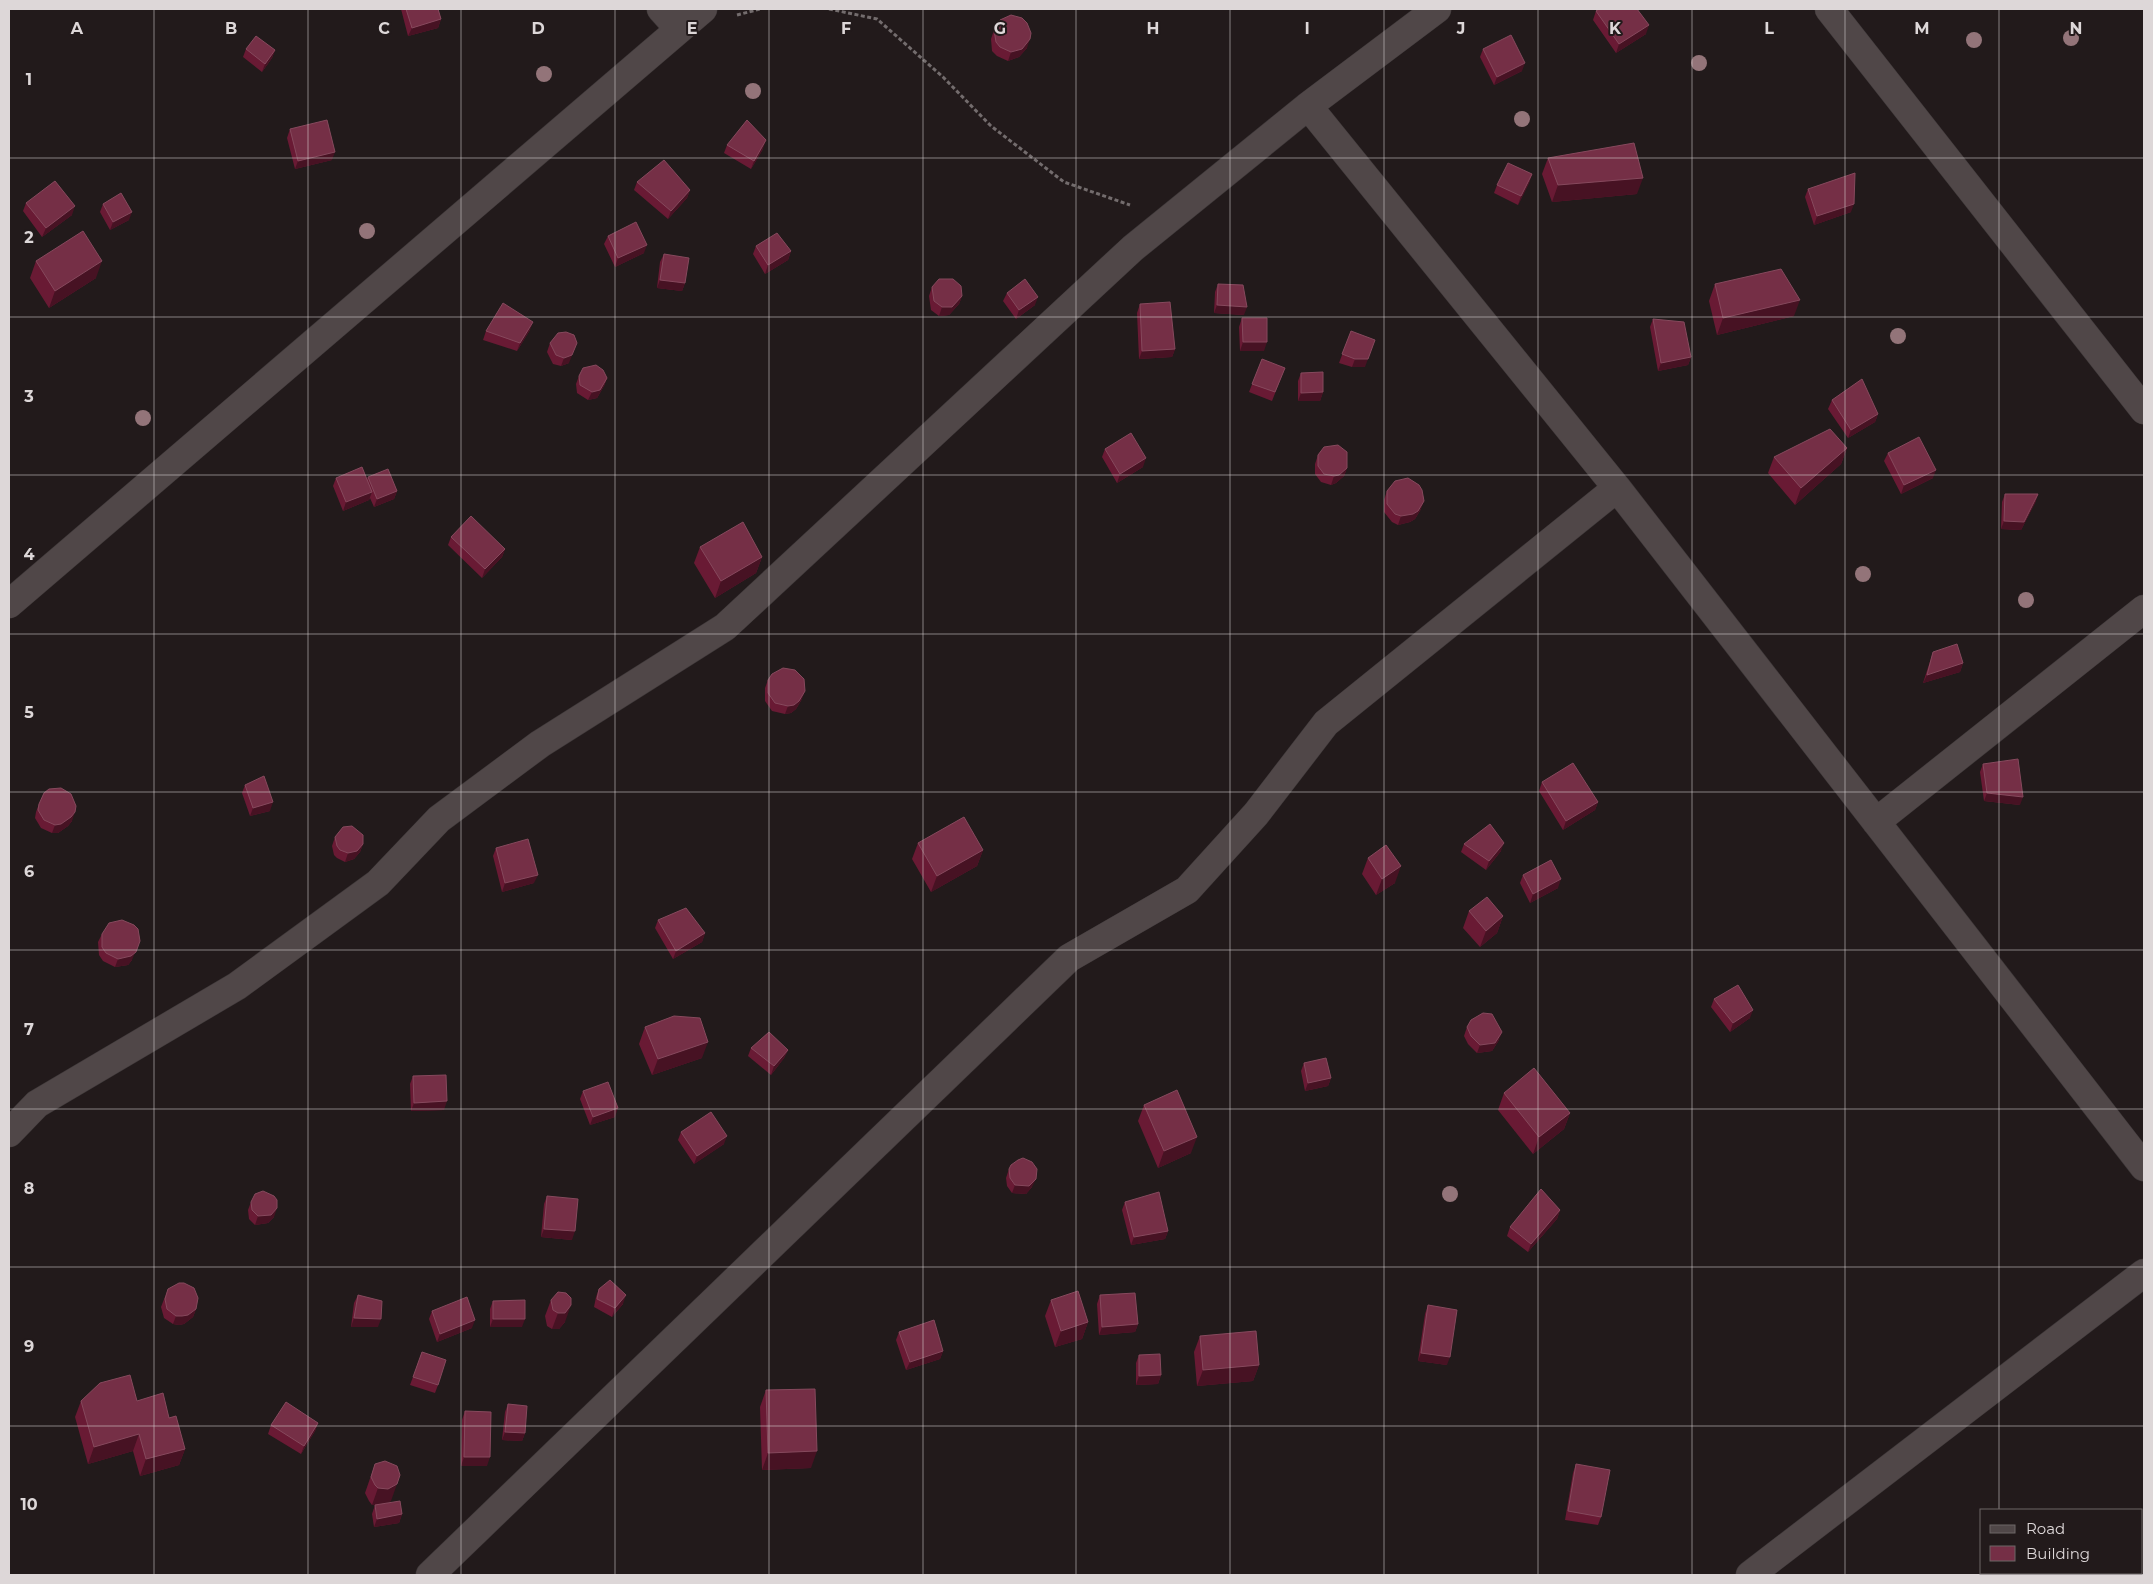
<svg xmlns="http://www.w3.org/2000/svg" width="2153" height="1584" viewBox="0 0 2153 1584" font-family="Montserrat,sans-serif">
<style>
.lines{fill:none;stroke-linecap:round;stroke-linejoin:round}
.minor-casing{stroke:#3d3738;stroke-width:29}
.path{stroke:#736c6d;stroke-width:3;stroke-dasharray:4 2.5;stroke-linecap:butt}
.minor{stroke:#504748;stroke-width:28}
.tree{fill:#937479}
.wall{fill:#691a34}
.shaded-wall{fill:#471223}
.building{fill:#752f46;stroke:#86495d}
.grid{fill:none;stroke:#ddd7d8;stroke-width:1;stroke-opacity:0.55}
.grid-label{font-size:16px;text-anchor:middle;font-weight:bold;fill:#ddd7d8;stroke:#221a1b;stroke-width:4;stroke-linejoin:round;paint-order:stroke}
</style>
<rect width="100%" height="100%" fill="#221a1b"/>
<g class="lines">
<defs>
<path id="minor" d="M661 9 679 29
M1829 9 2144 410
M1617 488 2144 1167
M9 604 703 9
M1876 822 2144 609
M9 1133 37 1104 237 986 378 883 439 819 540 744 725 627 1133 248 1308 106 1437 9
M430 1575 1069 958 1187 890 1256 814 1326 723 1617 488 1308 106
M1750 1575 2144 1273"/>
</defs>
<use href="#minor" class="minor-casing"/>
<path class="path" d="M829 9 877 19 943 77 991 126 1064 182 1130 205
M737 15 760 9"/>
<use href="#minor" class="minor"/>
</g>
<g class="tree">
<circle cx="2071" cy="38" r="8"/>
<circle cx="1974" cy="40" r="8"/>
<circle cx="1699" cy="63" r="8"/>
<circle cx="544" cy="74" r="8"/>
<circle cx="753" cy="91" r="8"/>
<circle cx="1522" cy="119" r="8"/>
<circle cx="367" cy="231" r="8"/>
<circle cx="1898" cy="336" r="8"/>
<circle cx="143" cy="418" r="8"/>
<circle cx="1863" cy="574" r="8"/>
<circle cx="2026" cy="600" r="8"/>
<circle cx="1450" cy="1194" r="8"/>
</g>
<path class="wall" d="M401 9H438L441 19 438 28 408 36Z
M1596 11 1646 34 1616 53 1593 20Z
M994 30 1027 48 1019 57 1008 61 997 56 992 51 991 39Z
M246 49 275 50 272 58 262 72 243 57Z
M1483 49 1522 71 1494 85 1480 57Z
M290 129 332 160 295 169 287 138Z
M727 145 763 149 751 169 724 153Z
M1548 158 1637 194 1552 202 1542 174Z
M1532 174 1529 183 1518 205 1494 193 1497 185Z
M637 182 690 190 687 198 668 219 634 190Z
M1808 189 1851 212 1814 225 1805 197Z
M26 203 72 215 42 237 23 211Z
M103 204 129 220 110 230 100 212Z
M608 236 644 253 615 267 604 244Z
M756 246 791 251 788 260 765 274 753 254Z
M664 254 685 283 682 291 657 288 660 262Z
M36 261 96 278 49 308 30 278Z
M1218 284 1244 315 1214 313 1215 292Z
M1715 284 1794 316 1717 335 1709 301Z
M932 287 962 296 959 304 949 315 939 316 931 310 929 296Z
M1007 293 1035 305 1016 319 1003 301Z
M1140 304 1175 349 1172 357 1139 359 1137 313Z
M1242 318 1264 351H1240L1239 327Z
M1653 319 1691 357 1688 365 1658 371 1650 327Z
M530 330 517 351 483 340 486 331Z
M1351 331 1365 367H1352L1339 363Z
M550 343 569 363 561 366 553 364 547 352Z
M1262 359 1285 368 1272 401 1249 392Z
M1301 373 1323 392 1320 401H1298V381Z
M579 376 607 378 604 386 597 398 588 400 577 393 576 384Z
M1832 400 1878 414 1875 422 1848 438 1828 409Z
M1847 448 1841 464 1795 505 1768 473 1774 457Z
M1105 449 1143 467 1117 483 1102 457Z
M1888 453 1933 478 1901 494 1884 461Z
M1318 455 1347 468 1344 476 1336 483 1331 485 1321 482 1315 474V464Z
M368 477 397 491 394 499 374 507 370 498 369 500 343 511 333 486 336 478 367 479Z
M1387 491 1421 509 1415 519 1410 522 1398 525 1392 522 1384 512V500Z
M2005 494H2038L2035 503 2021 530 2001 529 2002 502Z
M451 537 505 549 502 557 482 578 448 545Z
M700 547 762 557 756 573 715 598 694 563Z
M1933 652 1963 663 1960 672 1923 683Z
M768 680 802 699 796 709 791 713 785 714 772 711 765 701V688Z
M1983 764 2020 805 1984 801 1980 772Z
M1542 782 1598 802 1595 810 1563 830 1539 791Z
M245 785 270 811 250 816 242 793Z
M39 804 72 821 68 826 58 833H52L41 828 35 818 36 812Z
M335 837 363 844 360 852 354 859 345 862 337 858 334 855 332 846Z
M918 843 983 850 977 866 931 892 912 859Z
M1464 844 1501 851 1486 870 1461 852Z
M496 848 534 883 502 892 493 856Z
M1368 858 1395 883 1376 895 1362 874Z
M1523 875 1558 888 1530 903 1520 883Z
M1469 911 1503 916 1497 933 1480 947 1463 928Z
M658 920 705 933 702 942 673 959 655 928Z
M102 934 132 960 128 965 115 967 103 961 99 955 98 942Z
M1714 999 1750 1018 1730 1032 1711 1007Z
M645 1027 702 1058 652 1075 639 1044Z
M1467 1027 1499 1040 1492 1051 1477 1053 1468 1044 1464 1036Z
M751 1048 788 1050 784 1058 771 1075 748 1056Z
M1304 1063 1331 1078 1328 1086 1305 1091 1301 1071Z
M413 1076 444 1110 411 1111 410 1084Z
M583 1091 615 1117 590 1125 580 1099Z
M1504 1093 1570 1113 1564 1129 1533 1154 1498 1110Z
M1144 1105 1191 1153 1158 1168 1138 1121Z
M681 1132 724 1144 694 1164 678 1140Z
M1009 1169 1032 1187 1026 1194 1012 1193 1007 1186 1006 1178Z
M547 1196 572 1240 541 1237 544 1204Z
M251 1202 274 1217 268 1223 255 1225 249 1219 248 1210Z
M1125 1202 1168 1231 1165 1239 1131 1245 1122 1210Z
M1560 1210 1557 1219 1528 1252 1507 1236 1510 1227Z
M168 1289 196 1309 193 1317 184 1324 179 1325 173 1324 164 1318 161 1307Z
M599 1289 623 1304 612 1317 594 1307 596 1297Z
M358 1295 378 1327H351L354 1303Z
M1100 1295 1138 1324 1135 1332 1099 1335 1097 1304Z
M551 1300 565 1322 559 1329H552L547 1326 545 1316Z
M1051 1300 1088 1322 1082 1339 1055 1347 1045 1316Z
M493 1301 522 1327H490V1309Z
M1428 1305 1447 1365 1418 1361 1425 1314Z
M432 1311 472 1328 437 1342 429 1319Z
M899 1332 943 1351 940 1359 906 1370 896 1340Z
M1200 1336 1259 1365 1253 1381 1197 1386 1194 1352Z
M422 1352 438 1385 435 1393 410 1385Z
M1139 1355 1161 1375 1158 1384 1136 1385V1363Z
M766 1390 811 1468 762 1470 760 1407Z
M81 1401H137L169 1418 185 1449 179 1465 140 1476 133 1451 88 1464 75 1417Z
M508 1404 525 1433 522 1441 502 1440 505 1412Z
M465 1411 487 1466H461L462 1420Z
M318 1423 315 1431 301 1454 268 1434 271 1425Z
M375 1464 391 1501 386 1503 402 1514 399 1523 374 1527 372 1514 375 1505H376H372L369 1501 365 1493Z
M1576 1464 1601 1517 1598 1525 1565 1520 1573 1473Z"/>
<path class="shaded-wall" d="M441 19 438 28 408 36 412 28Z
M1649 25 1646 34 1616 53 1619 44Z
M1030 39 1027 48 1019 57 1008 61 1011 52Z
M275 50 272 58 262 72 265 64Z
M1525 63 1522 71 1494 85 1497 77Z
M766 140 763 149 751 169 754 161Z
M335 152 332 160 295 169 298 161Z
M1532 174 1529 183 1518 205 1521 196Z
M1643 178 1637 194 1552 202 1558 185Z
M690 190 687 198 668 219 671 211Z
M1854 204 1851 212 1814 225 1817 216Z
M75 206 72 215 42 237 46 228Z
M132 212 129 220 110 230 113 222Z
M647 245 644 253 615 267 618 258Z
M791 251 788 260 765 274 768 265Z
M102 261 96 278 49 308 55 291Z
M660 280 685 283 682 291 657 288Z
M962 296 959 304 949 315 939 316 942 307Z
M1038 297 1035 305 1016 319 1019 310Z
M1800 300 1794 316 1717 335 1723 318Z
M1217 305 1247 307 1244 315 1214 313Z
M533 322 530 330 517 351 520 343Z
M1375 340 1365 367H1352L1355 359Z
M1243 342H1267L1264 351H1240Z
M577 343 569 363 561 366 564 358Z
M1175 349 1172 357 1139 359 1142 351Z
M1691 357 1688 365 1658 371 1661 363Z
M607 378 604 386 597 398 588 400 592 392Z
M1323 392 1320 401H1298L1301 393Z
M1878 414 1875 422 1848 438 1851 430Z
M1847 448 1841 464 1795 505 1801 488Z
M1146 458 1143 467 1117 483 1120 474Z
M1347 468 1344 476 1336 483 1331 485 1334 476Z
M1936 470 1933 478 1901 494 1904 485Z
M397 491 394 499 374 507 377 499Z
M372 492 369 500 343 511 346 502Z
M2038 494 2035 503 2021 530 2001 529 2004 521Z
M1424 501 1421 509 1415 519 1410 522 1398 525 1401 516Z
M505 549 502 557 482 578 485 569Z
M762 557 756 573 715 598 721 581Z
M1963 663 1960 672 1923 683 1927 675Z
M805 691 802 699 796 709 791 713 785 714 788 706Z
M1987 793 2023 797 2020 805 1984 801Z
M273 802 270 811 250 816 253 808Z
M1598 802 1595 810 1563 830 1566 821Z
M75 812 72 821 68 826 58 833H52L55 825Z
M1504 843 1501 851 1486 870 1489 861Z
M363 844 360 852 354 859 345 862 348 853Z
M983 850 977 866 931 892 937 876Z
M1401 866 1395 883 1376 895 1382 879Z
M538 875 534 883 502 892 505 883Z
M1561 879 1558 888 1530 903 1533 894Z
M1503 916 1497 933 1480 947 1486 931Z
M705 933 702 942 673 959 676 951Z
M140 941 132 960 128 965 115 967 118 959Z
M1753 1010 1750 1018 1730 1032 1733 1023Z
M1502 1032 1499 1040 1492 1051 1477 1053 1480 1045Z
M708 1042 702 1058 652 1075 658 1059Z
M788 1050 784 1058 771 1075 774 1066Z
M1331 1078 1328 1086 1305 1091 1308 1083Z
M447 1101 444 1110 411 1111 414 1103Z
M618 1108 615 1117 590 1125 593 1117Z
M1570 1113 1564 1129 1533 1154 1539 1137Z
M727 1136 724 1144 694 1164 697 1156Z
M1197 1137 1191 1153 1158 1168 1164 1151Z
M1036 1179 1032 1187 1026 1194 1012 1193 1015 1185Z
M277 1208 274 1217 268 1223 255 1225 258 1216Z
M1560 1210 1557 1219 1528 1252 1531 1244Z
M544 1229 575 1231 572 1240 541 1237Z
M1168 1231 1165 1239 1131 1245 1134 1237Z
M626 1295 623 1304 612 1317 615 1308Z
M571 1305 565 1322 559 1329H552L558 1313Z
M196 1309 193 1317 184 1324 179 1325 173 1324 176 1316Z
M354 1318 381 1319 378 1327H351Z
M493 1319H525L522 1327H490Z
M475 1320 472 1328 437 1342 440 1334Z
M1088 1322 1082 1339 1055 1347 1061 1331Z
M1138 1324 1135 1332 1099 1335 1102 1327Z
M943 1351 940 1359 906 1370 910 1362Z
M1421 1353 1450 1357 1447 1365 1418 1361Z
M1259 1365 1253 1381 1197 1386 1203 1370Z
M1161 1375 1158 1384 1136 1385 1139 1376Z
M318 1423 315 1431 301 1454 304 1446Z
M505 1432 525 1433 522 1441 502 1440Z
M139 1434 133 1451 88 1464 94 1447Z
M185 1449 179 1465 140 1476 146 1459Z
M817 1451 811 1468 762 1470 768 1453Z
M464 1457H490L487 1466H461Z
M397 1484 391 1501 382 1506 372 1505 378 1488Z
M402 1514 399 1523 374 1527 377 1519Z"/>
<path class="building" d="M406 9H438L441 19 412 28Z
M1599 9H1637L1649 25 1619 44 1596 11Z
M1011 15 1022 18 1027 23 1031 33 1030 39 1022 49 1011 52 1000 47 996 42 994 30 1000 20Z
M1511 35 1525 63 1497 77 1483 49Z
M256 36 275 50 265 64 246 49Z
M327 120 335 152 298 161 290 129Z
M747 120 766 140 754 161 727 145Z
M1634 143 1643 178 1558 185 1548 158Z
M664 160 690 190 671 211 637 182Z
M1508 163 1532 174 1521 196 1497 185Z
M1855 173 1854 204 1817 216 1808 189Z
M55 181 75 206 46 228 26 203Z
M121 193 132 212 113 222 103 204Z
M636 222 647 245 618 258 608 236Z
M83 231 102 261 55 291 36 261Z
M777 233 791 251 768 265 756 246Z
M664 254 689 258 685 283 660 280Z
M1781 269 1800 300 1723 318 1715 284Z
M939 279H953L961 286 962 296 952 307H942L934 301 932 287Z
M1025 279 1038 297 1019 310 1007 293Z
M1218 284 1243 285 1247 307 1217 305Z
M1170 302 1175 349 1142 351 1140 304Z
M503 303 533 322 520 343 486 331Z
M1242 318H1267V342H1243Z
M1653 319 1684 322 1691 357 1661 363Z
M1351 331 1375 340 1368 359H1355L1342 354Z
M566 332 574 335 577 343 572 355 564 358 556 355 550 343 558 333Z
M1262 359 1285 368 1275 392 1252 384Z
M596 365 603 370 607 378 600 390 592 392 580 385 579 376 583 368Z
M1323 372V392L1301 393V373Z
M1862 379 1878 414 1851 430 1832 400Z
M1830 429 1847 448 1801 488 1774 457Z
M1131 433 1146 458 1120 474 1105 449Z
M1919 437 1936 470 1904 485 1888 453Z
M1338 445 1347 452V468L1339 475 1334 476 1324 474 1318 466V455L1324 447Z
M362 467 372 492 346 502 336 478Z
M388 469 397 491 377 499 368 477Z
M1408 478 1419 485 1422 490 1424 501 1418 511 1413 514 1401 516 1395 514 1387 504V491L1395 481Z
M2005 494H2038L2024 522 2004 521Z
M471 516 505 549 485 569 451 537Z
M743 522 762 557 721 581 700 547Z
M1957 644 1963 663 1927 675 1933 652Z
M783 668 795 670 804 679 805 691 799 701 794 705 788 706 775 703 768 693V680L772 674Z
M2018 759 2023 797 1987 793 1983 764Z
M1573 763 1598 802 1566 821 1542 782Z
M264 776 273 802 253 808 245 785Z
M61 788 71 794 76 806 75 812 71 817 61 824 55 825 44 820 38 810 39 804 44 793 49 789Z
M964 817 983 850 937 876 918 843Z
M1490 824 1504 843 1489 861 1464 844Z
M352 826 363 835V844L357 851 348 853 340 850 337 846 335 837 343 827Z
M528 839 538 875 505 883 496 848Z
M1386 845 1401 866 1382 879 1368 858Z
M1551 860 1561 879 1533 894 1523 875Z
M1487 897 1503 916 1486 931 1469 911Z
M686 908 705 933 676 951 658 920Z
M122 920 134 925 138 929 140 941 136 952 131 956 118 959 106 953 102 947V934L109 923Z
M1738 985 1753 1010 1733 1023 1714 999Z
M1483 1013 1492 1014 1502 1032 1495 1043 1480 1045 1471 1036 1467 1027 1471 1020Z
M674 1016 700 1018 708 1042 658 1059 645 1027Z
M769 1032 788 1050 774 1066 751 1048Z
M1326 1058 1331 1078 1308 1083 1304 1063Z
M1534 1068 1570 1113 1539 1137 1504 1093Z
M446 1075 447 1101 414 1103 413 1076Z
M608 1082 618 1108 593 1117 583 1091Z
M1177 1090 1197 1137 1164 1151 1144 1105Z
M711 1112 727 1136 697 1156 681 1132Z
M1023 1158 1032 1162 1037 1169 1036 1179 1029 1186 1015 1185 1010 1178 1009 1169 1011 1165 1018 1160Z
M1541 1189 1560 1210 1531 1244 1510 1227Z
M263 1191 274 1196 277 1200V1208L271 1215 258 1216 252 1210 251 1202 255 1194Z
M1159 1192 1168 1231 1134 1237 1125 1202Z
M547 1196 578 1199 575 1231 544 1229Z
M610 1280 626 1295 615 1308 597 1299 599 1289Z
M179 1283H184L194 1288 198 1298 196 1309 188 1315 182 1316H176L167 1309 165 1299 168 1289Z
M1078 1291 1088 1322 1061 1331 1051 1300Z
M558 1292 566 1293 571 1298V1305L565 1313H558L553 1310 551 1300Z
M1135 1293 1138 1324 1102 1327 1100 1295Z
M358 1295 382 1301 381 1319 354 1318Z
M467 1297 475 1320 440 1334 432 1311Z
M525 1300V1319H493V1301Z
M1428 1305 1457 1310 1450 1357 1421 1353Z
M934 1320 943 1351 910 1362 899 1332Z
M1256 1331 1259 1365 1203 1370 1200 1336Z
M422 1352 446 1360 438 1385 413 1377Z
M1160 1354 1161 1375 1139 1376V1355Z
M130 1375 137 1401 163 1393 169 1418 176 1416 185 1449 146 1459 139 1434 94 1447 81 1401 100 1383Z
M815 1389 817 1451 768 1453 766 1390Z
M286 1402 318 1423 304 1446 271 1425Z
M508 1404 527 1406 525 1433 505 1432Z
M465 1411 491 1412 490 1457H464Z
M385 1461 397 1466 400 1475 397 1484 388 1489 378 1488 375 1485 371 1477 375 1464Z
M1576 1464 1610 1470 1601 1517 1568 1511Z
M400 1501 402 1514 377 1519 375 1505Z"/>
<path class="grid" d="M154 9V1575M308 9V1575M461 9V1575M615 9V1575M769 9V1575M923 9V1575M1076 9V1575M1230 9V1575M1384 9V1575M1538 9V1575M1692 9V1575M1845 9V1575M1999 9V1510M9 158H2144M9 317H2144M9 475H2144M9 634H2144M9 792H2144M9 950H2144M9 1109H2144M9 1267H2144M9 1426H2144M1999 1573V1575"/>
<g class="grid-label">
<text x="77" y="34">A</text>
<text x="231" y="34">B</text>
<text x="384" y="34">C</text>
<text x="538" y="34">D</text>
<text x="692" y="34">E</text>
<text x="846" y="34">F</text>
<text x="1000" y="34">G</text>
<text x="1153" y="34">H</text>
<text x="1307" y="34">I</text>
<text x="1461" y="34">J</text>
<text x="1615" y="34">K</text>
<text x="1769" y="34">L</text>
<text x="1922" y="34">M</text>
<text x="2076" y="34">N</text>
<text x="29" y="85">1</text>
<text x="29" y="243">2</text>
<text x="29" y="402">3</text>
<text x="29" y="560">4</text>
<text x="29" y="718">5</text>
<text x="29" y="877">6</text>
<text x="29" y="1035">7</text>
<text x="29" y="1194">8</text>
<text x="29" y="1352">9</text>
<text x="29" y="1510">10</text>
</g>
<rect width="2153" height="1584" fill="none" stroke="#ddd7d8" stroke-width="20"/>
<rect x="1980" y="1509" width="162" height="65" fill="#221a1b" stroke="#6d6667"/>
<rect x="1990" y="1525" width="25" height="8" fill="#504748" stroke="#6d6667"/>
<text x="2026" y="1534" font-size="15" fill="#ddd7d8">Road</text>
<rect x="1990" y="1546" width="25" height="15" fill="#752f46" stroke="#6d6667"/>
<text x="2026" y="1559" font-size="15" fill="#ddd7d8">Building</text>
</svg>
